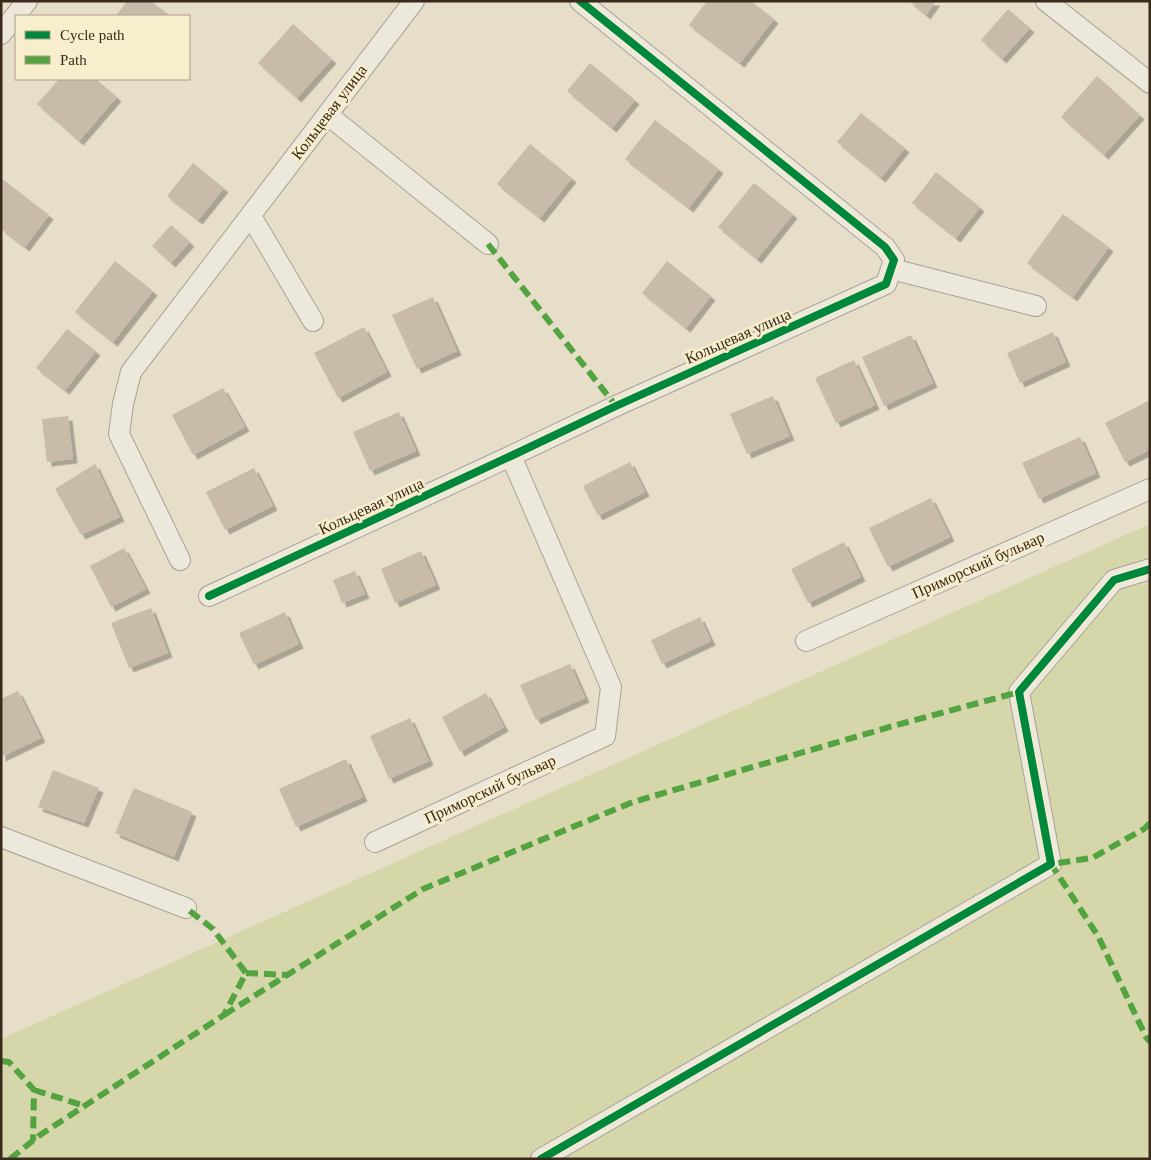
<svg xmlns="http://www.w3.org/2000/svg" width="1151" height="1160" viewBox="0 0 1151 1160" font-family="Georgia,serif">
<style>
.green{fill:#d5d6aa}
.building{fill:#c9bbaa;filter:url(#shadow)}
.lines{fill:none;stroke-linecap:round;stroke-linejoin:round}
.minor-casing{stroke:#aaa293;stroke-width:22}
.minor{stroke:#ede8dc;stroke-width:20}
.quiet{stroke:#53a440;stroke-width:6;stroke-dasharray:12 6;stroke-linecap:butt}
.cycleway-casing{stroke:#f8edcd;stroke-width:11}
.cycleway{stroke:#00873e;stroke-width:8}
.labels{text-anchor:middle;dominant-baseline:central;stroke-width:5;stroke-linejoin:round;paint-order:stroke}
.street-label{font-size:16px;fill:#392a1b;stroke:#f8edcd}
</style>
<defs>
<filter id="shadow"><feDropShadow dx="4.5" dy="4.5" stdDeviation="0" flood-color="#0004"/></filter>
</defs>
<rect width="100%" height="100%" fill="#e6dec9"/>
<path class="green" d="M1150 524V1159H1V1039Z"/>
<path class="building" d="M127 1H150L171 16H116Z
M707 1H751L774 19 740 63 689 25Z
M909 1H936L926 15Z
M1008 9 1030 28 1002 59 981 40Z
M293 24 332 59 297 98 258 63Z
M590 63 635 100 612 128 567 91Z
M1097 76 1140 115 1104 155 1061 117Z
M59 79H96L117 97 79 141 37 104Z
M861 113 905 148 881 178 837 142Z
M655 120 719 169 689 208 625 159Z
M530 144 572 178 540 218 497 184Z
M193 163 224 188 198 220 167 196Z
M936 172 980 207 956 238 912 203Z
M1 178 49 215 25 247 1 229Z
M754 183 793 214 757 259 718 227Z
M1063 214 1109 247 1073 297 1027 263Z
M171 225 190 242 171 263 152 246Z
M115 261 153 291 113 342 75 312Z
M667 261 711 296 686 328 642 293Z
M433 297 457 351 417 369 392 315Z
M364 327 387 372 338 398 314 353Z
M67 329 96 351 65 390 36 368Z
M1053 332 1066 362 1020 383 1007 353Z
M911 335 933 383 884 406 862 357Z
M854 360 875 405 836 423 815 378Z
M223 388 245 427 193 455 172 415Z
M773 396 790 436 747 454 730 414Z
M1150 400V450L1125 462 1105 423Z
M399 412 416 451 370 471 353 432Z
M68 416 73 459 47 462 42 419Z
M1080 437 1096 473 1039 499 1022 463Z
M630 462 645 492 598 516 583 486Z
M95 464 120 517 81 535 55 489Z
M254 468 273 506 225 530 206 492Z
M931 498 950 537 888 567 869 528Z
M844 542 861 577 808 603 791 569Z
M124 548 146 589 111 607 90 566Z
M421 551 436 585 395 603 381 569Z
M355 571 365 594 342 603 333 580Z
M151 608 168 653 129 668 111 623Z
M285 612 299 644 254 665 239 633Z
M700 617 711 641 662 664 651 640Z
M570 664 585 698 536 720 520 685Z
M18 691 41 738 1 757V699Z
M486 693 504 727 460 752 442 717Z
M410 718 429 761 389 779 370 736Z
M346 759 363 797 296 827 279 789Z
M53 770 99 788 84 823 38 807Z
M134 788 192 812 174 857 115 833Z"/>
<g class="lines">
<defs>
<path id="minor" d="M1046 1 1150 83
M1 34 27 1
M328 115 488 244
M251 216 313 321
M892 269 1036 306
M180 560 119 434 123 404 131 372 414 1
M209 596 511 456 616 406 886 284 894 260 885 247 580 1
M806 641 1150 489
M1 837 186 908
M375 842 605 736 611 687 511 456
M541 1159 1051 864 1019 692 1114 580 1150 569"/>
</defs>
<use href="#minor" class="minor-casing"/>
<use href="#minor" class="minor"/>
<path class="quiet" d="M488 244 616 406
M1150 823 1144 829 1092 858 1051 864 1098 936 1146 1037 1150 1042
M246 973 288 975
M224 1015 423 889 633 802 893 726 1019 692
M1 1061 9 1062 34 1090 33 1141
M34 1090 85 1106
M10 1159 40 1135 224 1015 246 973 213 929 186 908"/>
<defs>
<path id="cycleway" d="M209 596 511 456 616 406 886 284 894 260 885 247 580 1
M541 1159 1051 864 1019 692 1114 580 1150 569"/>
</defs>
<use href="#cycleway" class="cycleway-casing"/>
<use href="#cycleway" class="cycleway"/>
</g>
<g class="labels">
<g class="street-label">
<text transform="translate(329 112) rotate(-53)">Кольцевая улица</text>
<text transform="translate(738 336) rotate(-24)">Кольцевая улица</text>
<text transform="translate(371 506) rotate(-25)">Кольцевая улица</text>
<text transform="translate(978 565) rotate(-24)">Приморский бульвар</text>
<text transform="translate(490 789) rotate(-25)">Приморский бульвар</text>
</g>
</g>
<rect width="1151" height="1160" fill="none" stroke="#392a1b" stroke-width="5"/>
<rect x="15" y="15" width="175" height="65" fill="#f8edcd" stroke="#ac9f86"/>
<rect x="25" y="31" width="25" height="8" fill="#00873e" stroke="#ac9f86"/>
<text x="60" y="40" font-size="15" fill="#392a1b">Cycle path</text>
<rect x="25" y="56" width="25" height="8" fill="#53a440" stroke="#ac9f86"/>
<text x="60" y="65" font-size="15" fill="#392a1b">Path</text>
</svg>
